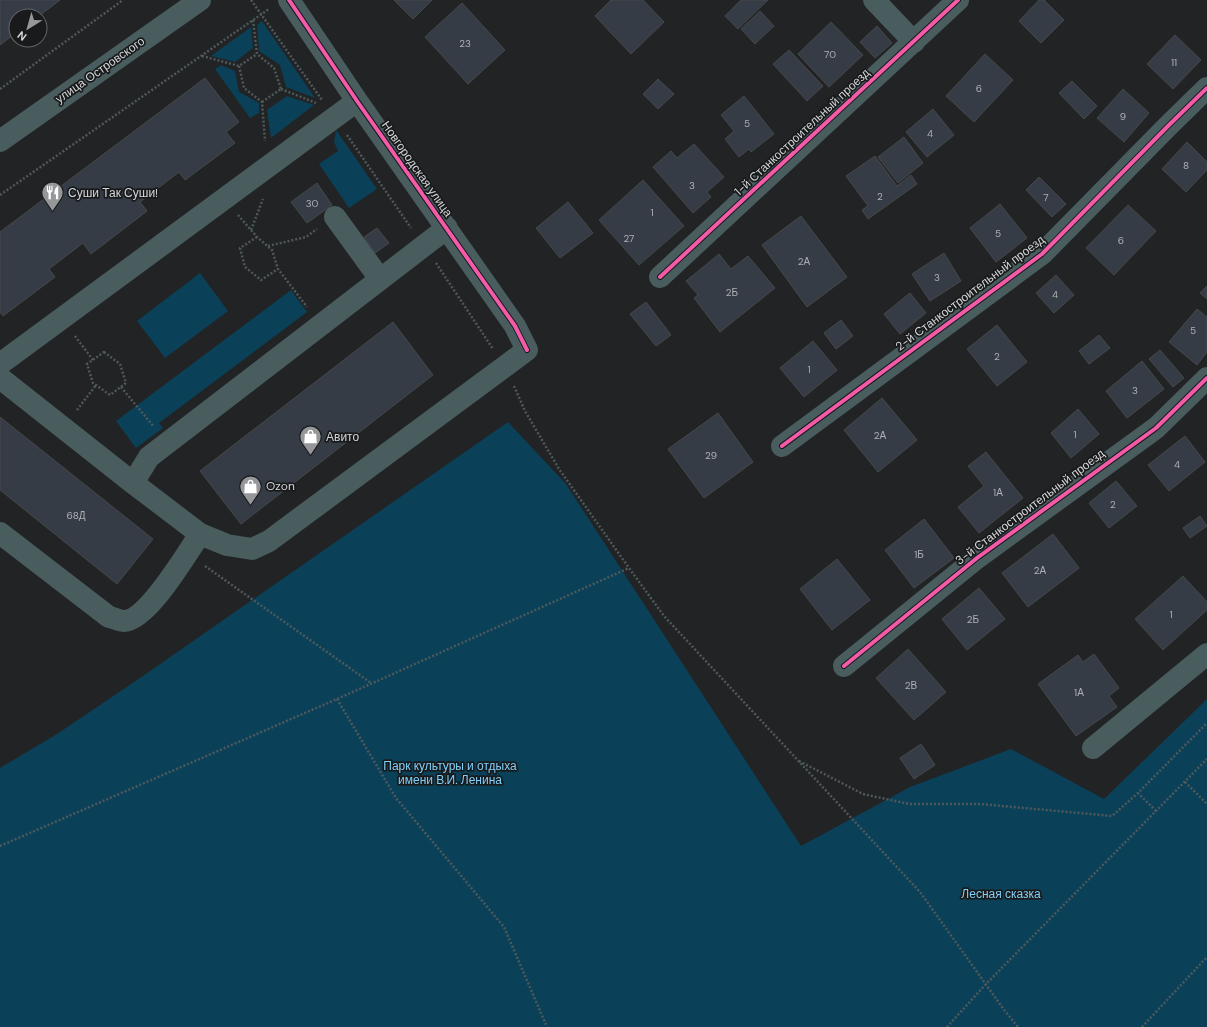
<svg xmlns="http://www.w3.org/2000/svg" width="1207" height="1027" viewBox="0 0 1207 1027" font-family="'DM Sans',sans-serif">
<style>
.green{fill:#0b4158}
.building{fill:#363c46;stroke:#47484a}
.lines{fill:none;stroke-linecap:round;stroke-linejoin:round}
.path{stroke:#4d595b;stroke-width:2.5;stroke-dasharray:2 2;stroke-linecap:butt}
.minor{stroke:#495c5e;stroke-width:22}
.cycleway-casing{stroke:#181a1c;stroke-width:6}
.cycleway{stroke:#f35aa7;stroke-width:4}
.labels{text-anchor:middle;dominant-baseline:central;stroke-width:3.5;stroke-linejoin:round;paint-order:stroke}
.number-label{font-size:10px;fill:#adb0b4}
.street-label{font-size:12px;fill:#d5d6d8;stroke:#181a1c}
.poi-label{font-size:12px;fill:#d5d6d8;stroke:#181a1c;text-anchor:start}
.park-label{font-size:12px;fill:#80cff8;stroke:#181a1c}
</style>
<rect width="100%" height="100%" fill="#222324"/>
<path class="green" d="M262 21 315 98 286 87 280 65 259 51 257 25Z
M251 27 253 48 235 62 211 56Z
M221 65 235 71 239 92 259 103V113L250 118 215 69Z
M287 96 314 105 271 138 267 110Z
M336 130 377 189 349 208 319 164 338 151 334 142Z
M200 273 228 311 165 358 137 321Z
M291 290 307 312 159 423 163 428 136 448 116 421Z
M508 422 566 484 801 846 910 787 1011 749 1104 799 1207 699V1027H0V768L57 734 143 676Z"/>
<path class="building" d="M0 0H60L39 16H16V33L0 45Z
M394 0H432L413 19Z
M611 0H643L664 22 631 54 595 16Z
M741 0H768L738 29 725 16Z
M1039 0H1044L1064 20 1041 43 1019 21Z
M462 3 505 50 468 84 425 37Z
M760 11 774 26 755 44 741 29Z
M831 22 863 55 829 87 798 54Z
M877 26 892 43 875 58 860 42Z
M1175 35 1201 60 1173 89 1147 64Z
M789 50 823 86 807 101 773 64Z
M985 54 1013 80 974 122 946 96Z
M205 78 239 122 226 132 235 143 185 180 179 172 140 202 147 211 91 254 83 243 49 269 55 277 3 316 0 312V232Z
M658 79 674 94 658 109 643 94Z
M1072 81 1097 106 1084 119 1059 93Z
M1123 89 1149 113 1124 142 1097 118Z
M744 96 774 134 751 152 749 149 739 157 725 139 734 131 721 115Z
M933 109 954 135 927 157 906 132Z
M904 137 923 163 898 183 878 157Z
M1187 142 1207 162V170L1186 192 1162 169Z
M694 144 724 177 707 192 711 197 693 213 653 167 671 151 677 158Z
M875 156 897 186 911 175 917 184 868 219 862 210 868 206 846 176Z
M1039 177 1066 204 1052 217 1026 190Z
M643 180 684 226 639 265 599 220Z
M317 183 332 205 307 223 291 202Z
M568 202 593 233 560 258 536 228Z
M1000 204 1027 238 996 262 970 228Z
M1128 205 1156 231 1114 275 1086 248Z
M801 216 847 277 807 307 762 245Z
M377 228 389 243 375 253 364 237Z
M944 253 961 281 930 301 912 274Z
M719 254 731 269 748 256 775 288 720 332 694 298 698 295 686 281Z
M1056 275 1074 295 1054 313 1036 293Z
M1207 286V299L1200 293Z
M910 293 926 313 900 334 884 314Z
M646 302 671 335 656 346 630 314Z
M1197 309 1207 317V352L1197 365 1169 342Z
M841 320 853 336 836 349 824 333Z
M393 322 433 375 241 524 200 471Z
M997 325 1027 362 997 386 967 349Z
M1099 335 1110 348 1089 364 1079 351Z
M813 341 837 370 804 397 780 368Z
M1160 350 1184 378 1173 387 1149 359Z
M1142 361 1164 389 1127 418 1106 391Z
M882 398 917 440 878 472 844 430Z
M1078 409 1099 434 1071 458 1051 433Z
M718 413 753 462 704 498 668 449Z
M0 417 153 539 117 584 0 490Z
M1185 436 1205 462 1169 491 1148 465Z
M986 452 1023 498 979 533 958 507 984 486 968 466Z
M1116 481 1137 506 1109 528 1089 503Z
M1200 516 1207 526 1190 538 1183 528Z
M924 519 954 558 914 588 885 550Z
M1053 534 1079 568 1028 607 1002 573Z
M837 559 870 600 832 630 800 589Z
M1183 576 1207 602V610L1163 650 1135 619Z
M979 588 1005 619 967 650 942 619Z
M908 649 946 692 914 720 876 678Z
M1094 654 1119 688 1109 696 1117 707 1076 736 1038 684 1078 655 1083 662Z
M921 744 935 765 914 779 900 758Z"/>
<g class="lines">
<path class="path" d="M251 0 322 100
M253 20 257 54 274 68 281 89
M202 56 239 66 257 54
M239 66 244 88 262 102 265 141
M0 89 123 0
M281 89 316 103
M262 102 281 89
M347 135 411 228
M0 195 269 9
M238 215 257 237 272 250 278 269 307 307
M251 230 263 199
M257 237 240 248 245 267 261 280 278 269
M268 246 306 237 317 229
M436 263 493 349
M75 336 93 360
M104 352 120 364 126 383 110 395 93 383 87 364Z
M514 386 525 411 559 469 629 568
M121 387 154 427
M77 410 96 385
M205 566 371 683
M337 699 396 798 504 927 547 1027
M799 761 863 794 909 804H980L1112 816 1138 793
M1185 782 1207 804
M1156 811 1138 793 1207 723
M0 846 337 699 629 568 664 616 920 892 1002 1007 1018 1027
M947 1027 986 984 1207 759
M1142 1027 1207 957"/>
<path class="minor" d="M874 0 914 42
M0 141 200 0
M335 217 380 279
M660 277 958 0
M0 364 357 101
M0 378 133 483 200 534C187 553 148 620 124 621 120 621 114 618 109 617L0 533
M782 446 1042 254 1168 126 1207 88
M133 483 149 457 447 228
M200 534 227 545 252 549 269 541 527 350 515 326 357 101 289 0
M844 666 977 558 1156 428 1207 378
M1093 748 1207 654"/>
<defs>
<path id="cycleway" d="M289 0 357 101 515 326 527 350
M660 277 958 0
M782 446 1042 254 1168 126 1207 88
M844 666 977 558 1156 428 1207 378"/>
</defs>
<use href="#cycleway" class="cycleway-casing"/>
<use href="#cycleway" class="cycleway"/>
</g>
<defs>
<symbol id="restaurant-pin" viewBox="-11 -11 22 30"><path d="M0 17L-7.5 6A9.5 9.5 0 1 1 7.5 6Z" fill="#969799" stroke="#181a1c"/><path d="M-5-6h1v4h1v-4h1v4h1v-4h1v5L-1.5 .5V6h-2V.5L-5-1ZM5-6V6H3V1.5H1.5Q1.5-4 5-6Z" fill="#fff"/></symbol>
<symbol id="shop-pin" viewBox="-11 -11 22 30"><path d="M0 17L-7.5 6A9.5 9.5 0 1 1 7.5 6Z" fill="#969799" stroke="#181a1c"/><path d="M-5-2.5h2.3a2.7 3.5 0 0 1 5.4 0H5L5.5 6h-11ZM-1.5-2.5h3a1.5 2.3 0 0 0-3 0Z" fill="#fff"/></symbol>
</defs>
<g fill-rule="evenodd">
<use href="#restaurant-pin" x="40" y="180" width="25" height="34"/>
<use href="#shop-pin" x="298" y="424" width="25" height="34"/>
<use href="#shop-pin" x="238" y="474" width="25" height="34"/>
</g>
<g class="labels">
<g class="number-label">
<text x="465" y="43">23</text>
<text x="830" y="54">70</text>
<text x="1174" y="62">11</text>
<text x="979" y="88">6</text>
<text x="1123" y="116">9</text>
<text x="747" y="123">5</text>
<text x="930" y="133">4</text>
<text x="1186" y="165">8</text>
<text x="692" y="185">3</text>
<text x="880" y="196">2</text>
<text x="1046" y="197">7</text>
<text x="312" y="203">30</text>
<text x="652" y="212">1</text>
<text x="998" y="233">5</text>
<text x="629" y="238">27</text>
<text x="1121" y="240">6</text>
<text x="804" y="261">2А</text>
<text x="937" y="277">3</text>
<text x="732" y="292">2Б</text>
<text x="1055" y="294">4</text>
<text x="1193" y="330">5</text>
<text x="997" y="356">2</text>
<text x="809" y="369">1</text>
<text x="1135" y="390">3</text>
<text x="1075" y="434">1</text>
<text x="880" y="435">2А</text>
<text x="711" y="455">29</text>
<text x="1177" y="464">4</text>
<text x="998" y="492">1А</text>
<text x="1113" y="504">2</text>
<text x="76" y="515">68Д</text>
<text x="919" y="554">1Б</text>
<text x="1040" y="570">2А</text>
<text x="1171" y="614">1</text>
<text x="973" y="619">2Б</text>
<text x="911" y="685">2В</text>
<text x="1079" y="692">1А</text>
</g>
<g class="street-label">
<text transform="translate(100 70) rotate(-35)">улица Островского</text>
<text transform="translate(802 132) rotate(-43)">1-й Станкостроительный проезд</text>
<text transform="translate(417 169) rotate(55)">Новгородская улица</text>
<text transform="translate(970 293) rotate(-37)">2-й Станкостроительный проезд</text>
<text transform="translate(1030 507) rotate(-37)">3-й Станкостроительный проезд</text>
</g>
<g class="poi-label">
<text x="68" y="193">Суши Так Суши!</text>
<text x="326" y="437">Авито</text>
<text x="266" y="486">Ozon</text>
</g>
<g class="park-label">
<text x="450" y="766">Парк культуры и отдыха<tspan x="450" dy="14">имени В.И. Ленина</tspan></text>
<text x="1001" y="894">Лесная сказка</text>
</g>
</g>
<g transform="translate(28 28) rotate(217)"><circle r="19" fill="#181a1c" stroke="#646567"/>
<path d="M0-3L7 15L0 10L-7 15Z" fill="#969799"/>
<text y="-6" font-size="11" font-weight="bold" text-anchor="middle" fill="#d5d6d8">N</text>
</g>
</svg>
